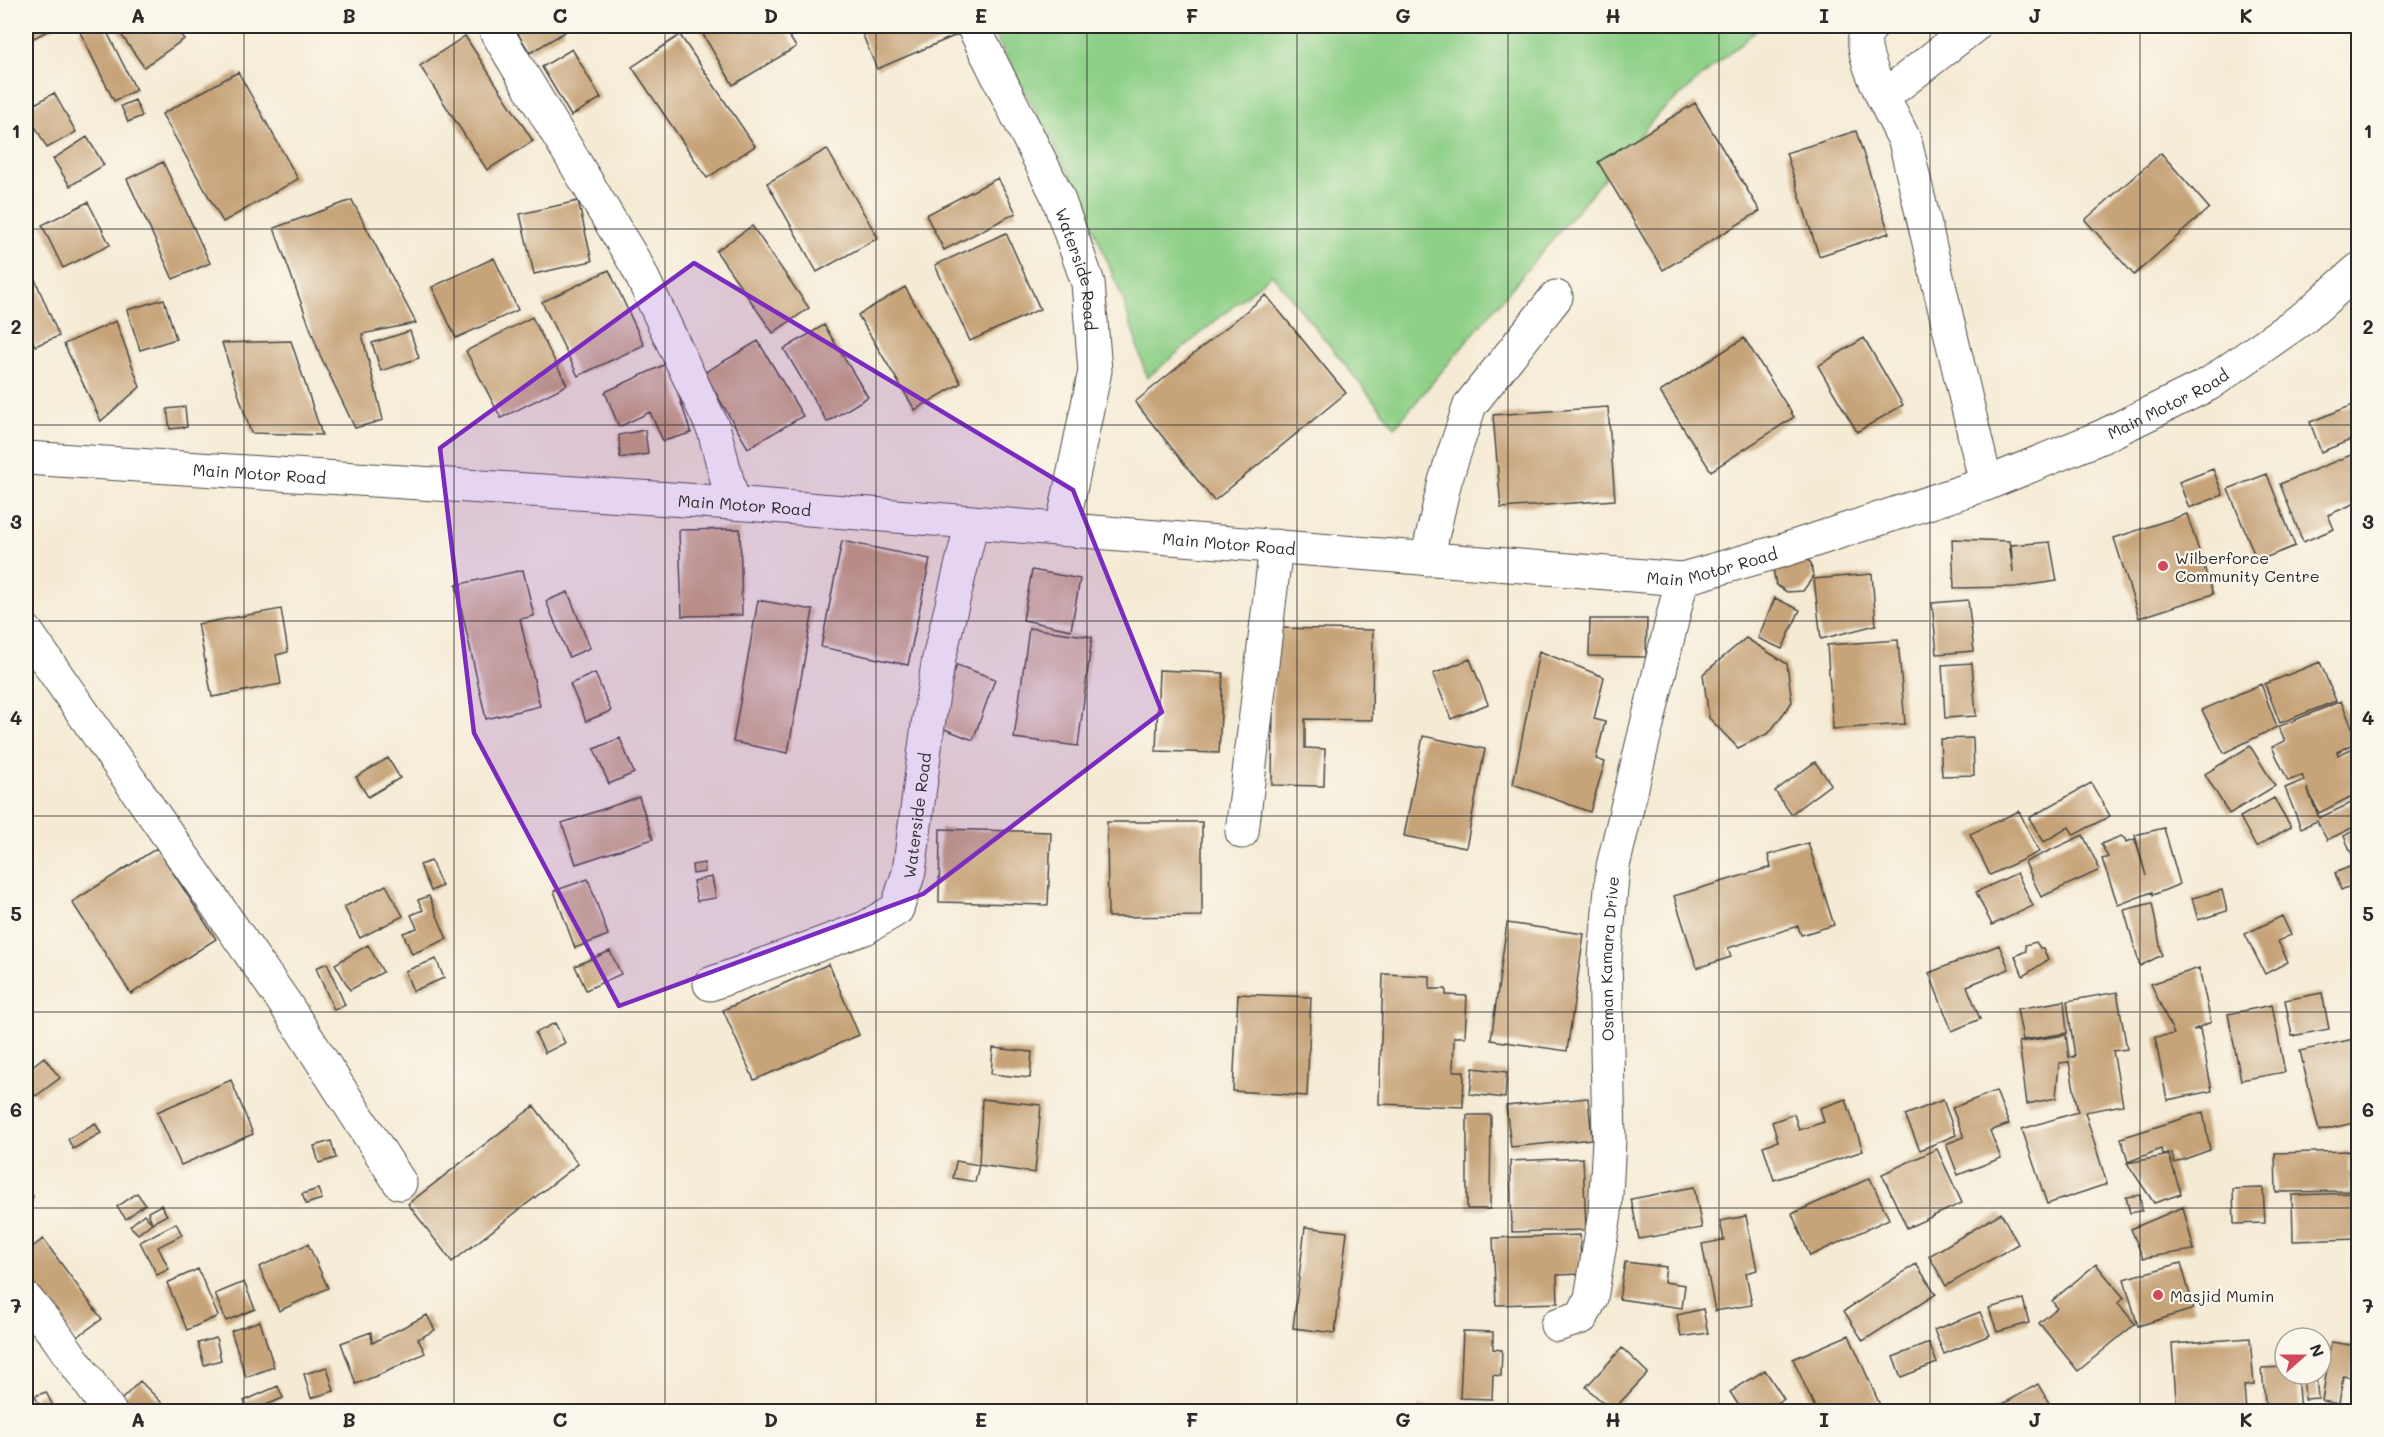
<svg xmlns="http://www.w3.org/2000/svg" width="2384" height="1437" viewBox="0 0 2384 1437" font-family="Mali,sans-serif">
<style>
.green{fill:#8fd088;stroke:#5d7e5a;stroke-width:1.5}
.building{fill:#c6a378}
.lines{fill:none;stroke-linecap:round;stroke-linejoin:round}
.minor-casing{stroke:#494844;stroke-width:35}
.major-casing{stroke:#494844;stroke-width:35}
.minor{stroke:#fff;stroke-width:33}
.major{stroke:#fff;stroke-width:33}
.marked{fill:#7b2cbf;fill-opacity:0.2;stroke:#7b2cbf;stroke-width:4.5;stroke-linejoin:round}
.grid{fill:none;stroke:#2b2b2b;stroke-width:1.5;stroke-opacity:0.55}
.poi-dot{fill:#d1495b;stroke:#fbf7ec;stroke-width:2}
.labels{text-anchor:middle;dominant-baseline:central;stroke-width:4.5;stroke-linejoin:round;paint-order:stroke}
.street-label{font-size:16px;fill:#2b2b2b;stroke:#fbf7ec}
.poi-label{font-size:16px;fill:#2b2b2b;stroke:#fbf7ec;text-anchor:start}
.neatline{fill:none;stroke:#2b2b2b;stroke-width:2}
.grid-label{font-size:20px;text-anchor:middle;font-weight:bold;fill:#2b2b2b}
</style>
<rect width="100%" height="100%" fill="#fbf7ec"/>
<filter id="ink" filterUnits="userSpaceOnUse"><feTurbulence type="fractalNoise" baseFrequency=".0167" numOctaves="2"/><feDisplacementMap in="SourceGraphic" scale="12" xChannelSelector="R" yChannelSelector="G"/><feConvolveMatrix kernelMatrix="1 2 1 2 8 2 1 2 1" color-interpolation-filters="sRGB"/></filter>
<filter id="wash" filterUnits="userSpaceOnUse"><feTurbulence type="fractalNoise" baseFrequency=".008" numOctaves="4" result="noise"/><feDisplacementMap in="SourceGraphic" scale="24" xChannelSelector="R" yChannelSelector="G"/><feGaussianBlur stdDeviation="1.35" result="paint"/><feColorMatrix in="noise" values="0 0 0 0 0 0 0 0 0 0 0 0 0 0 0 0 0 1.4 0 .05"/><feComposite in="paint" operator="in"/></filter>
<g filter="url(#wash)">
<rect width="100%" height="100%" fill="#f5ebd5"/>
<path class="green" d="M990 26H1761L1657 115 1395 427 1272 274 1147 378 1124 302 1077 188Z"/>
<g id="blocks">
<path class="building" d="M27 26H57L34 38Z
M88 26H104L136 90 114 101 79 30Z
M115 26H174L184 39 144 67Z
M513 26H561L565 32 530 53Z
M698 26H783L796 47 733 85Z
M859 26H955L959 34 877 69Z
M680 35 755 146 707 178 632 67Z
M465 36 533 141 487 170 420 66Z
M572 49 601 98 571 116 542 67Z
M238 72 298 179 223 222 162 114Z
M54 93 76 132 47 148 26 109Z
M135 100 142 116 128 122 121 106Z
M1695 103 1760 211 1663 270 1598 162Z
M1856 131 1889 233 1819 256 1786 153Z
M87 137 104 165 70 186 53 159Z
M827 149 878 238 817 272 767 183Z
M2161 153 2209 208 2134 275 2085 220Z
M163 162 210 263 173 279 127 179Z
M998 178 1016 213 944 250 926 215Z
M352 200 416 323 362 334 383 420 355 428 320 355 274 228Z
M578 201 592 261 534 274 520 214Z
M88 202 110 245 63 268 42 225Z
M752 226 809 308 773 333 716 251Z
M1006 233 1040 309 970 341 935 265Z
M26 258 59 336 35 346 26 323Z
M494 258 518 310 456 338 432 287Z
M609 270 644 345 578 376 542 302Z
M905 287 961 383 915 410 858 315Z
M1266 295 1346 393 1214 501 1135 402Z
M164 299 176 339 140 350 127 310Z
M532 317 567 385 501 418 466 351Z
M116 321 140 387 101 421 64 344Z
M824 325 868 397 827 422 784 349Z
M410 331 419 358 381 371 372 343Z
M1744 338 1794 417 1711 471 1660 392Z
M1864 338 1903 405 1857 432 1818 366Z
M291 341 322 435 251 433 222 343Z
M758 341 803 416 748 448 704 373Z
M668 363 691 433 663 441 650 412 619 427 605 392Z
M2358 403V437L2321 452 2310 422Z
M185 407 187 427 170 429 167 409Z
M1608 407 1615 500 1501 508 1493 415Z
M645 430 648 454 620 458 619 435Z
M2358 452V502L2328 515 2334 529 2303 542 2280 484Z
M2213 469 2223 495 2189 508 2179 482Z
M2267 474 2295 546 2257 561 2228 489Z
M2187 514 2213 594 2139 618 2114 538Z
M740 529 742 615 682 616 679 530Z
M1952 539 2009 541 2013 572 2011 545 2050 542 2057 581 2015 587 1954 588Z
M842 541 930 559 908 665 821 647Z
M1799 553 1811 563 1813 577 1803 591 1787 592 1776 585 1773 568Z
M523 570 534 616 520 619 540 706 486 719 456 585Z
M1032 570 1080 579 1071 630 1023 620Z
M1872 574 1876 625 1821 639 1814 579Z
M568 592 590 648 569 657 546 601Z
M1775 598 1800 610 1782 649 1758 638Z
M758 600 813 610 788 753 733 742Z
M1968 600 1974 651 1937 654 1932 603Z
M281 609 288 652 276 655 281 684 212 697 198 624Z
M1590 619H1647L1646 657 1589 656Z
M1029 628 1092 637 1078 746 1014 738Z
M1274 628 1373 630 1372 720 1305 719V748L1325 749 1324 786 1272 785Z
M1746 638 1787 664 1792 702 1769 733 1738 748 1709 718 1703 674Z
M1898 640 1905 724 1833 729 1827 645Z
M1539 651 1604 677 1594 719 1605 722 1596 759 1605 762 1590 812 1513 784Z
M1470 659 1488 704 1451 719 1433 674Z
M2320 662 2336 701 2280 723 2265 684Z
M1972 663 1976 716 1945 718 1942 665Z
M957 665 995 679 973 740 934 725Z
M1159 670 1223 673 1219 753 1156 751Z
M595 673 611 711 586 721 570 684Z
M2261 684 2277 727 2224 753 2202 710Z
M2341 701 2358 742 2337 752 2338 755 2358 746V793L2319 813 2307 788 2319 818 2358 800V825L2327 840 2317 821 2301 828 2285 788 2304 780 2302 775 2288 781 2272 747 2285 741 2278 727Z
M1423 736 1485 749 1466 848 1404 836Z
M620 738 634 773 609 784 594 749Z
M1973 738 1974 775 1942 776 1940 739Z
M2250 746 2275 786 2229 814 2205 774Z
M388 758 400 778 368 797 356 777Z
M1815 762 1831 784 1791 814 1775 791Z
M2091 783 2110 816 2074 835 2069 827 2044 842 2029 818Z
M639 797 653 839 576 864 562 823Z
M2274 798 2291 827 2256 847 2240 817Z
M2019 811 2039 852 1990 875 1970 834Z
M1107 822H1202V916L1108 917Z
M2164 828 2180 884 2153 895 2152 892 2118 905 2102 859 2108 857 2101 844 2121 836 2125 839 2126 842 2135 839 2146 876 2135 835Z
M2358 828V883L2341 890 2335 873 2356 864 2344 836Z
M940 829 1051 832 1048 905 939 902Z
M2083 835 2100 870 2041 897 2025 862Z
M1808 843 1834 925 1801 935 1798 926 1728 948 1731 957 1697 968 1674 896 1771 867 1768 855Z
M157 848 216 939 131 994 72 902Z
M431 861 442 886 431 891 420 865Z
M704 863 705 872 693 874 692 865Z
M2017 873 2033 906 1992 925 1976 892Z
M712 877 716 898 697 901 693 881Z
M588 879 608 935 575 948 554 891Z
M386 885 403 916 360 938 344 907Z
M2222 890 2227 911 2198 920 2192 898Z
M429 896 447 939 412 954 403 933 417 928 411 915 423 910 418 900Z
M2152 903 2162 955 2140 966 2124 910Z
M2282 916 2291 935 2278 941 2288 962 2265 974 2245 934Z
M1507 923 1584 934 1567 1051 1491 1040Z
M2036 942 2040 948H2043L2048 960 2023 976 2015 956 2026 951 2025 945Z
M368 945 383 972 350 990 335 964Z
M1999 945 2009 969 1967 986 1980 1019 1952 1031 1929 973Z
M610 951 621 974 586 990 575 966Z
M436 959 444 978 413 991 405 971Z
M327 963 345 1005 334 1010 316 968Z
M829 964 859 1035 754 1080 723 1010Z
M2199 968 2211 1022 2193 1030 2200 1029 2212 1091 2167 1100 2155 1037 2174 1034 2151 984Z
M1383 974 1430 976V989H1446V995L1467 996 1465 1037H1454L1453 1071H1464L1463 1107 1379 1104Z
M2117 992 2127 1049 2113 1051 2123 1105 2085 1112 2107 1184 2047 1204 2022 1129 2078 1112 2069 1062 2059 1063 2056 1098 2027 1104 2019 1042 2066 1035 2069 1058 2075 1057 2067 1001Z
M2322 993 2329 1029 2292 1036 2285 1000Z
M1238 994 1311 997 1307 1096 1233 1091Z
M2064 1001 2067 1033 2023 1040 2017 1009Z
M2272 1005 2285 1072 2241 1080 2228 1014Z
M555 1023 565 1043 545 1053 535 1033Z
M2358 1038V1122L2319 1131 2300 1051Z
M993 1048 1032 1052 1030 1078 991 1074Z
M44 1057 60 1078 36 1096 26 1082V1071Z
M1473 1068 1507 1072 1505 1098 1470 1094Z
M231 1080 253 1134 181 1165 157 1112Z
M1996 1091 2009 1124 1990 1131 2001 1158 1958 1175 1946 1144 1964 1137 1952 1108Z
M1588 1098 1592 1139 1511 1147 1506 1106Z
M982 1099 1041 1105 1035 1173 979 1165Z
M1846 1099 1863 1151 1774 1180 1763 1146 1778 1141 1772 1122 1794 1114 1799 1130 1824 1122 1820 1108Z
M1943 1100 1956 1135 1920 1150 1905 1115Z
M534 1106 578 1164 452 1262 408 1204Z
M2203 1112 2210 1150 2174 1163 2172 1153 2163 1155 2161 1149 2128 1162 2121 1138Z
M1467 1115H1491L1490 1209H1467Z
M95 1123 101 1133 73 1149 68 1139Z
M331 1141 336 1158 319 1163 314 1146Z
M1937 1149 1962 1203 1907 1228 1882 1174Z
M2349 1151 2350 1191 2276 1192 2275 1153Z
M2169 1155 2181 1194 2154 1203 2127 1163Z
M1583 1158 1586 1230 1512 1232 1510 1161Z
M956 1161 979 1165 975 1182 953 1178Z
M1870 1178 1889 1219 1810 1256 1792 1214Z
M1694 1187 1702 1228 1639 1239 1631 1199Z
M2263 1188 2265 1223 2234 1224 2233 1189Z
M318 1189 322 1199 306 1204 302 1194Z
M137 1193 145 1204 126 1219 117 1207Z
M2358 1193V1239L2293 1241 2292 1195Z
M26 1194 33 1196 31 1204H26Z
M2140 1195 2142 1211 2130 1213 2126 1197Z
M161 1205 167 1215 152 1223 138 1234 130 1226 144 1214 152 1223 148 1212Z
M2183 1207 2194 1250 2143 1258 2131 1229Z
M2001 1213 2018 1244 1946 1286 1929 1256Z
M1746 1216 1757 1270 1746 1273 1752 1305 1715 1311 1702 1244 1724 1240 1720 1221Z
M176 1223 182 1235 158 1247 169 1269 157 1275 140 1242Z
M1305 1227 1347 1232 1335 1333 1293 1328Z
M1580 1235 1581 1274 1557 1275 1558 1303 1496 1305 1493 1238Z
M43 1239 102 1319 74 1339 26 1273V1252Z
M308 1244 328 1288 279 1311 259 1267Z
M1625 1262 1666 1267 1664 1282 1685 1285 1682 1308 1619 1299Z
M2181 1263 2194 1309 2138 1326 2124 1279Z
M1916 1264 1936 1294 1863 1341 1844 1311Z
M2096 1264 2124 1298 2118 1303 2135 1324 2078 1371 2039 1323 2057 1308 2052 1301Z
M2357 1267H2358V1306L2354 1305Z
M198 1269 218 1316 187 1330 167 1283Z
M244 1282 255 1309 226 1321 215 1294Z
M2023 1299 2029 1323 1997 1332 1989 1308Z
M1703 1309 1708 1333 1681 1337 1677 1315Z
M1980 1312 1990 1335 1944 1354 1934 1330Z
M427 1315 435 1330 418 1339 425 1353 386 1372 356 1384 341 1343 371 1332 372 1343Z
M260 1321 274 1367 246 1377 231 1331Z
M1463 1331 1493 1332V1349L1502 1350 1501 1376 1493 1375 1492 1399 1460 1398Z
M1849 1335 1883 1412H1817L1793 1359Z
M216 1338 221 1360 204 1365 198 1343Z
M2250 1338 2254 1385 2244 1386 2246 1412H2177L2172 1344Z
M2331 1342 2357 1346 2352 1378 2343 1376 2339 1404 2322 1401Z
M1929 1343 1937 1363 1901 1377 1893 1357Z
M1622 1348 1648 1373 1612 1411 1586 1387Z
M327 1367 334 1391 311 1398 304 1374Z
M2285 1367V1374H2297L2300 1412H2266L2262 1368Z
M1765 1370 1784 1399 1764 1412H1743L1730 1392Z
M2303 1374H2316L2318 1398 2305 1399Z
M140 1381 171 1412H118L114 1407Z
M2038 1384 2054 1412H1989Z
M278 1386 283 1398 249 1412 244 1401Z
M46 1392 53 1406 42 1411 35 1396Z
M1418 1406 1452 1408V1412H1418Z"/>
</g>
</g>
<g filter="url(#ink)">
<use href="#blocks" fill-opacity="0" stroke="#494844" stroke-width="1.5"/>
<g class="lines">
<defs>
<g id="minor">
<path id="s1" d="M973 26 1057 195 1088 283 1095 371 1062 529"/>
<path d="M1872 26C1869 29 1866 33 1865 37 1861 61 1894 118 1905 141L1986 484"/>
<path d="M496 31 637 266 714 430 733 503"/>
<path d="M1883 97 1974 26"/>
<path d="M1427 559 1445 481 1470 405 1556 297"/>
<path d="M26 631 284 1002 400 1183"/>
<path d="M1242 832 1276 546"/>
<path id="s2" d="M710 984 865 928 897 909 909 872 928 725 939 658 972 522"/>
<path d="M26 1299 55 1334 110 1412"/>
<path id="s3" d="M1557 1325 1582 1317 1591 1298 1605 1213 1609 1139 1605 957 1613 866 1682 579"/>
</g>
<g id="major">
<path id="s4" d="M26 458 733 503 1682 579 1784 550 1986 484 2101 437 2209 384 2306 316 2358 270"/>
</g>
</defs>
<use href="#minor" class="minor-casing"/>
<use href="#major" class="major-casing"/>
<use href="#minor" class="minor"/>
<use href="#major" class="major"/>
</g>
</g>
<path class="marked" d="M694 263 1073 490 1162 712 923 894 619 1006 474 733 440 448Z"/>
<path class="grid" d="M244 26V1412M454 26V1412M665 26V1412M876 26V1412M1087 26V1412M1297 26V1412M1508 26V1412M1719 26V1412M1930 26V1412M2140 26V1412M26 229H2358M26 425H2358M26 621H2358M26 816H2358M26 1012H2358M26 1208H2358"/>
<g class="poi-dot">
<circle cx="2163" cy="566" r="6"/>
<circle cx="2158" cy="1295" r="6"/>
</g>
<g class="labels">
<g class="street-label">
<text stroke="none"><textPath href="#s1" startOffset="266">Waterside Road</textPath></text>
<text stroke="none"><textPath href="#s4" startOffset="2178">Main Motor Road</textPath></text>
<text stroke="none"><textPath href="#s4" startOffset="234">Main Motor Road</textPath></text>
<text stroke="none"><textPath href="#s4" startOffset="720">Main Motor Road</textPath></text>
<text stroke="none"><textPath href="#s4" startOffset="1206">Main Motor Road</textPath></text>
<text stroke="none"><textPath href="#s4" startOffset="1692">Main Motor Road</textPath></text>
<text stroke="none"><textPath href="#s2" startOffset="298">Waterside Road</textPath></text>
<text stroke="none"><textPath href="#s3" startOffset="388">Osman Kamara Drive</textPath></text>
</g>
<g class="poi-label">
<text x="2175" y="557">Wilberforce<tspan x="2175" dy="18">Community Centre</tspan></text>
<text x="2170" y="1295">Masjid Mumin</text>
</g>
</g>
<rect width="2384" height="1437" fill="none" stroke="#fbf7ec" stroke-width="66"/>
<g transform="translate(2303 1356) rotate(69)"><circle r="28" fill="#fbf7ec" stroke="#a8a59f" stroke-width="1.5"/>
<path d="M0-4.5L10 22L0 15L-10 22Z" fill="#d1495b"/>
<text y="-9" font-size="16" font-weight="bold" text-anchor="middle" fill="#2b2b2b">N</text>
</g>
<rect x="33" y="33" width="2318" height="1371" class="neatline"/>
<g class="grid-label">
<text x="138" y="23">A</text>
<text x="349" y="23">B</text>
<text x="560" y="23">C</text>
<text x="771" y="23">D</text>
<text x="981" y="23">E</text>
<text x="1192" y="23">F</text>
<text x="1403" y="23">G</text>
<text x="1613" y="23">H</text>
<text x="1824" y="23">I</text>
<text x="2035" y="23">J</text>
<text x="2246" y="23">K</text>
<text x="16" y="138">1</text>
<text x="2368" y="138">1</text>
<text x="16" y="334">2</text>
<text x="2368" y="334">2</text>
<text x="16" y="529">3</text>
<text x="2368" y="529">3</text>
<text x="16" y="725">4</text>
<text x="2368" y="725">4</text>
<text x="16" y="921">5</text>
<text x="2368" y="921">5</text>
<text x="16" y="1117">6</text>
<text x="2368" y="1117">6</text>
<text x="16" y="1313">7</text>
<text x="2368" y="1313">7</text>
<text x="138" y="1427">A</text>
<text x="349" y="1427">B</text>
<text x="560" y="1427">C</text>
<text x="771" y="1427">D</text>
<text x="981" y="1427">E</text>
<text x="1192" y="1427">F</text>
<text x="1403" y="1427">G</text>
<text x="1613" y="1427">H</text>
<text x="1824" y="1427">I</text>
<text x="2035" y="1427">J</text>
<text x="2246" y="1427">K</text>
</g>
</svg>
